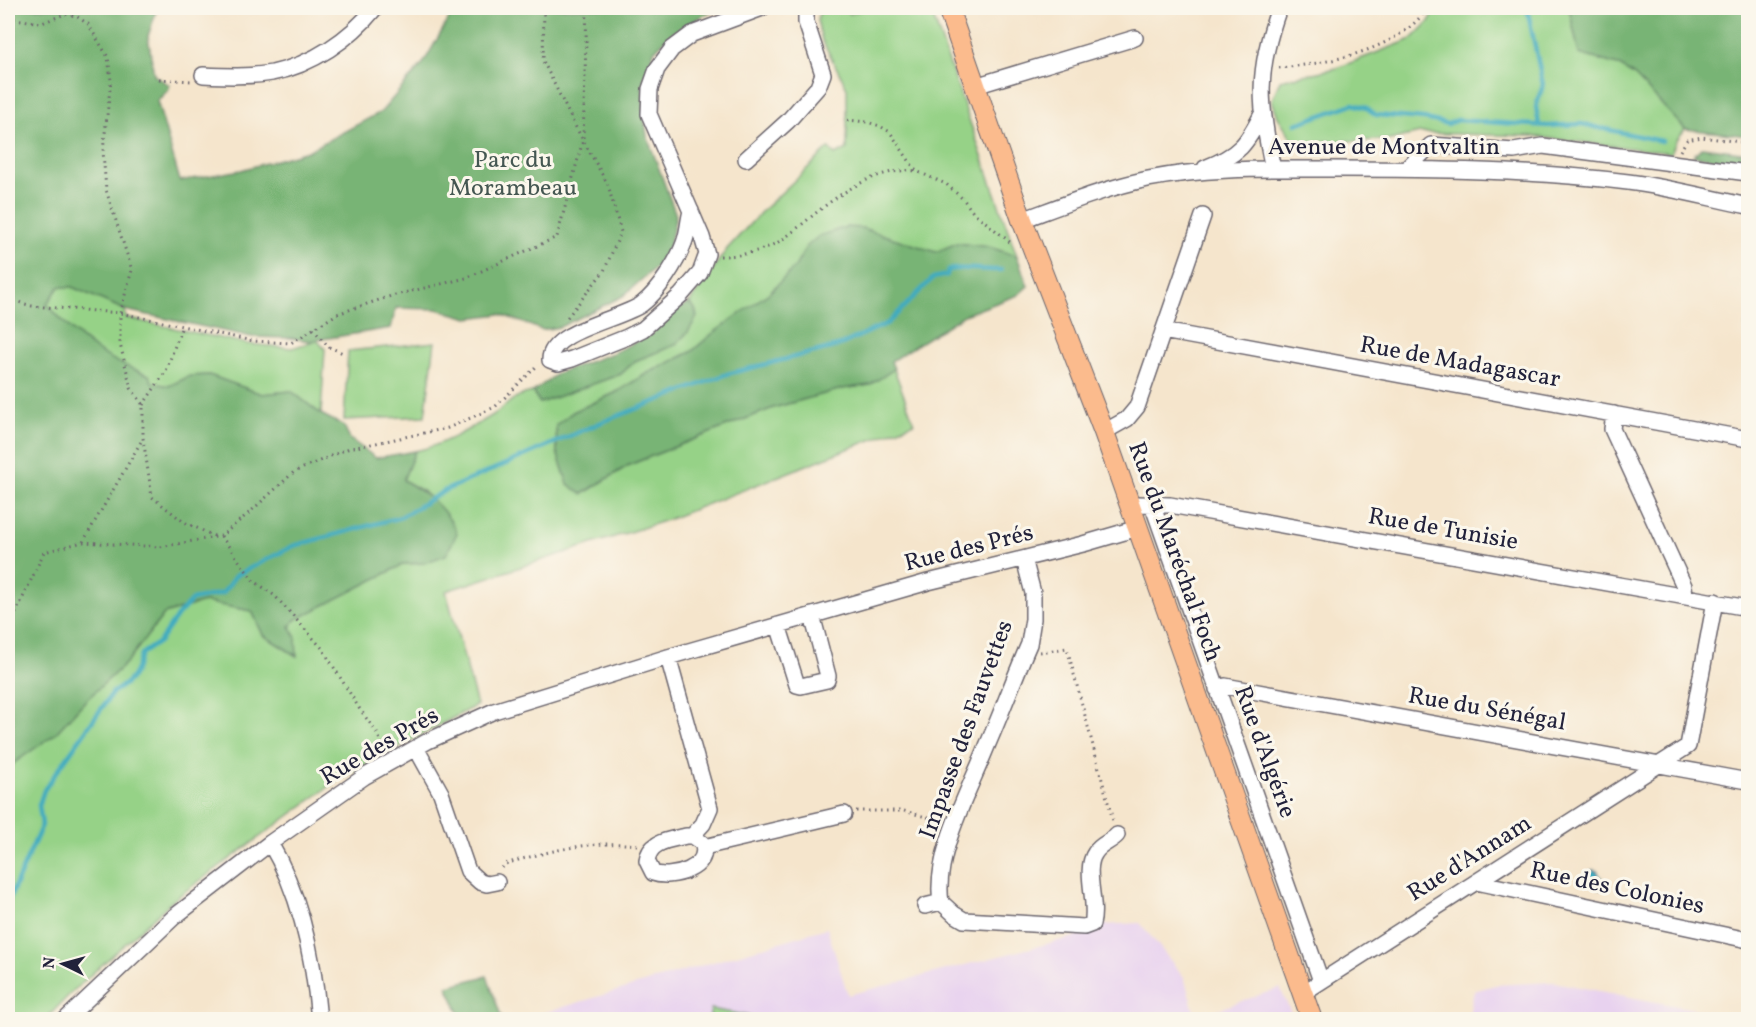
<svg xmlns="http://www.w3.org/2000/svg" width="1756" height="1027" viewBox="0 0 1756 1027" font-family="Vollkorn,serif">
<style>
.built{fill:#e8d2ef}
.green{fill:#96d287;stroke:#5c7a61;stroke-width:1.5}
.forest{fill:#78b474;stroke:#4d6b58;stroke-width:1.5}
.water{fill:#3fabbf;stroke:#30667d;stroke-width:1.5}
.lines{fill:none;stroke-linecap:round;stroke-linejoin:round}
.stream{stroke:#3fabbf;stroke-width:4.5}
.minor-casing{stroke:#6c666e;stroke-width:18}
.major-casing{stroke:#6c666e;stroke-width:22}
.path{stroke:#6c666e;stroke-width:3;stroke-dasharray:1.5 4.5;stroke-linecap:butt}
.minor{stroke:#fff;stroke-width:15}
.major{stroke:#fbbb8d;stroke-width:20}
.labels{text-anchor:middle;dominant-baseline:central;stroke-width:6;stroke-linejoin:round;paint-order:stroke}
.street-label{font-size:24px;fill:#22223b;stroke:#fbf7ec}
.park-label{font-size:24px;fill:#455752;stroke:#fbf7ec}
</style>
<rect width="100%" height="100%" fill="#fbf7ec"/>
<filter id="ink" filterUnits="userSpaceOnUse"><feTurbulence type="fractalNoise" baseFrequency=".0167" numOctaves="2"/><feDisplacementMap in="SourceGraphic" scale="12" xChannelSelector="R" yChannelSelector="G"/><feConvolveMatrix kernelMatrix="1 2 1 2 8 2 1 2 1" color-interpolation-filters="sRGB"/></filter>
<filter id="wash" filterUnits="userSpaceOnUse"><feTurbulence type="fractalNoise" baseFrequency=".008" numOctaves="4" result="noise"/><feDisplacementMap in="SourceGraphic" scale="24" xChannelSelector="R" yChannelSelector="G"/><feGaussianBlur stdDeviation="1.35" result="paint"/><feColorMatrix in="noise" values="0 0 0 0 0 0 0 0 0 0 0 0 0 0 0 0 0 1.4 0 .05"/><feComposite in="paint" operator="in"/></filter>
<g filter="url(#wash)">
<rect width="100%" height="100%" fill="#f5e5cc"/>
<path class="built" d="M1140 923 1184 977 1195 1014 1202 1015 1280 988 1294 1020H520L827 928 848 995 1101 930 1103 925Z
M1553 982 1744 1019H1468L1474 991 1495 985Z"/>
<path class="green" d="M821 8H846L850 14 865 8H930L1017 256 989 247 957 243 936 252 862 228 807 246 795 267 769 293 712 334 691 352 646 374 615 393 573 412 556 425 557 452 568 484 583 494 629 465 773 408 842 389 870 385 894 369 914 423 667 520 446 591 477 705 341 778 172 901 72 992 46 1019 8 1020V774L14 763 55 734 84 702 127 662 164 614 204 602 252 611 263 635 296 656V638L290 626 295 620 404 564 424 563 425 492 403 480 415 451C441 446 470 429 493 415 510 404 511 396 533 392L539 402 621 374 634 361 675 344 695 309 689 303 727 249 762 211 829 148 835 155 847 149V88L822 40 817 20Z
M1437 8H1472L1474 9 1476 8H1569L1579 54 1618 65 1635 76 1685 129 1676 141 1671 153 1531 136 1420 133 1390 140 1294 142 1278 117 1272 100 1280 80 1337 68 1412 39 1428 23Z
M59 287H72L125 310 126 318 248 344 292 348 317 340 325 349 321 414 291 391 262 394 209 375 190 376 169 386 153 383 149 375C102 359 79 340 47 304Z
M435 342 425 416 344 420 348 351Z
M711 1009 764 1019H709Z"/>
<path class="forest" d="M8 8H127L156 12 148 36 154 75 169 85V89L157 101 180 181 241 170 308 151 381 112 424 62 455 8H717L672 33 654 51 643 82 644 114 647 136 676 215 670 244 657 266 623 296 560 327 542 330 500 314 468 318 437 309 396 308 391 328 310 341 290 338 252 337 125 310 72 287H59L47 304C79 340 102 359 149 375L153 383 169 386 190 376 209 375 262 394 291 391 321 414 344 426 350 439 376 458 415 451 403 480C427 493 446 508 457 533L446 555 424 563 404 564 295 620 290 626 296 638 297 656 263 635 252 611 204 602 164 614 127 662 84 702 55 734 14 763 8 774Z
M1569 8H1748V136L1685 129 1635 76 1618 65 1579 54Z
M1702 147 1748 153V164L1693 156Z
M846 227 862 228 936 252 957 243 989 247 1017 256 1028 286 1018 295 964 315 891 361 894 369 870 385 842 389 773 408 629 465 582 494 568 484 557 452 556 425 573 412 615 393 646 374 691 352 712 334 769 293 795 267 807 246 819 236Z
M689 303 695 309 697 317 688 332 675 345 635 361 621 374 540 403 533 392 558 373 613 353 652 334 673 312Z
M487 976 502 1019H462L447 986Z"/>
<path class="water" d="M1592 870 1597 871 1604 883 1603 889H1598L1592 881 1587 880V874Z"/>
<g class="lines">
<path class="stream" d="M1527 8 1543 85 1536 107 1539 125
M1296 124 1353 104 1367 108 1376 115 1424 119 1448 124 1457 120 1548 126 1581 124 1662 141
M1747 326 1748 327
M8 902 42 825 39 805 44 790 113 692C131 682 136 674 141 654L159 642 178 615 192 600 223 593 235 576 293 546 401 517 446 490 602 422 727 374 838 346 888 323 933 278 947 275 948 270C962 267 986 270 1001 270"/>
</g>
</g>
<g filter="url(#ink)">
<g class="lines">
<defs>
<path id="minor" d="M203 75C226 76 249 77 272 73 312 65 350 39 375 8
M975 86 1135 38
M746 159 788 121 818 87 823 74 806 22V8
M1205 168C1239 155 1247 144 1263 112
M1273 169C1259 103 1256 72 1279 8
M1406 169 1431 145 1514 151 1543 146 1748 173
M691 211C688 222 688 233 684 243 677 262 658 292 642 304 622 319 549 331 550 360L558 363 572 359 627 337 643 329 681 295 700 273 707 254 702 237 649 114 650 89 657 69 672 49 692 34 762 8
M1022 220C1063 205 1105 188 1148 179 1208 167 1272 169 1333 169 1432 169 1530 170 1628 182 1668 187 1709 198 1748 206
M1163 331 1748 439
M1614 414 1612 429 1684 586 1685 596
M1104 432 1127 419 1137 407 1203 216
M1152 504 1321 981
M1130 507 1138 504 1170 505 1748 608
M778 625 797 685 801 686 827 680 828 676 812 615
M668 657 710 808 703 824 692 836
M1217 689 1225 686 1748 781
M416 748 441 793 468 871 480 882 487 884 497 882
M686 836H692L702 843C713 868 671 880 653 873L647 861C649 841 670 840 686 836Z
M270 843C301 895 314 960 319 1020
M704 847 844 814
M1476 882 1748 940
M941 902 954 914 964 920 1084 927 1092 924C1098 903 1083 870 1095 853 1100 844 1111 842 1117 835
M925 906 941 902C933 856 970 789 987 746 1002 712 1014 678 1029 644L1033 619V593L1024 559
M1303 993 1688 746 1715 601
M65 1020 174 917 270 843 364 777 428 741 494 711 668 657 928 582 1083 544 1138 528"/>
<path id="major" d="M948 8 1022 220 1104 432 1312 1020"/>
</defs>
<use href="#minor" class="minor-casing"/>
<use href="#major" class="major-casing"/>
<path class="path" d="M544 8 543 61 573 122 608 185 621 232 604 271 566 319
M8 18 42 23 65 14 76 16 88 24 108 57 111 80 103 151 106 190 132 270 120 313V344L131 388 143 405V438L152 497 184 522 214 536
M1279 68C1325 64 1401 50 1427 8
M159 79 191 81
M847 120 867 122 880 126 890 132 916 171 946 184 964 200 972 211 1011 243
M1680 151 1687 140 1702 137 1748 143
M720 256C736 256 750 254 765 248 783 242 797 228 811 217 840 193 877 167 916 171
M8 299 32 306 120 313 253 341 291 343 337 314 391 296 466 278 557 237 583 140 587 8
M313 329 329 347 343 353
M143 405 166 371 182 326
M221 536 253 580 275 596 322 648 359 708 377 733 384 750
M83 542 142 440
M8 630 44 552 83 542 160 547 221 536 249 513 294 472 347 449 448 428 495 407 538 365
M1040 652 1067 648 1113 821
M856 811H904L941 821
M502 868 505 864C549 851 591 840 638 845"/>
<use href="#minor" class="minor"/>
<use href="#major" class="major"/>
</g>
</g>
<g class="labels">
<g class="street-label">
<text x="1384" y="148">Avenue de Montvaltin</text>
<text transform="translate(1460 363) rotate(10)">Rue de Madagascar</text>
<text transform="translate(1443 530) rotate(10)">Rue de Tunisie</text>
<text transform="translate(969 549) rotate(-14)">Rue des Prés</text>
<text transform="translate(1174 552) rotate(70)">Rue du Maréchal Foch</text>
<text transform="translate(1487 710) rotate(10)">Rue du Sénégal</text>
<text transform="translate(967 730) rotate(-70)">Impasse des Fauvettes</text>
<text transform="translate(380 747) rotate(-30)">Rue des Prés</text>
<text transform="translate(1264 752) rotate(70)">Rue d'Algérie</text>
<text transform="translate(1470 859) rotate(-32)">Rue d'Annam</text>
<text transform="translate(1617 889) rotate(12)">Rue des Colonies</text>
</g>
<g class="park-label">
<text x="513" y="161">Parc du<tspan x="513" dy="28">Morambeau</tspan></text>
</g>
</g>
<rect width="1756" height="1027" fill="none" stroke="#fbf7ec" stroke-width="30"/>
<g transform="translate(63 964) rotate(275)" stroke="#fbf7ec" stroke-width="4.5" paint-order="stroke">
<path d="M0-4.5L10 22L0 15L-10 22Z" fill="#22223b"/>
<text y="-9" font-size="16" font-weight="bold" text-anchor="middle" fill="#22223b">N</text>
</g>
</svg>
